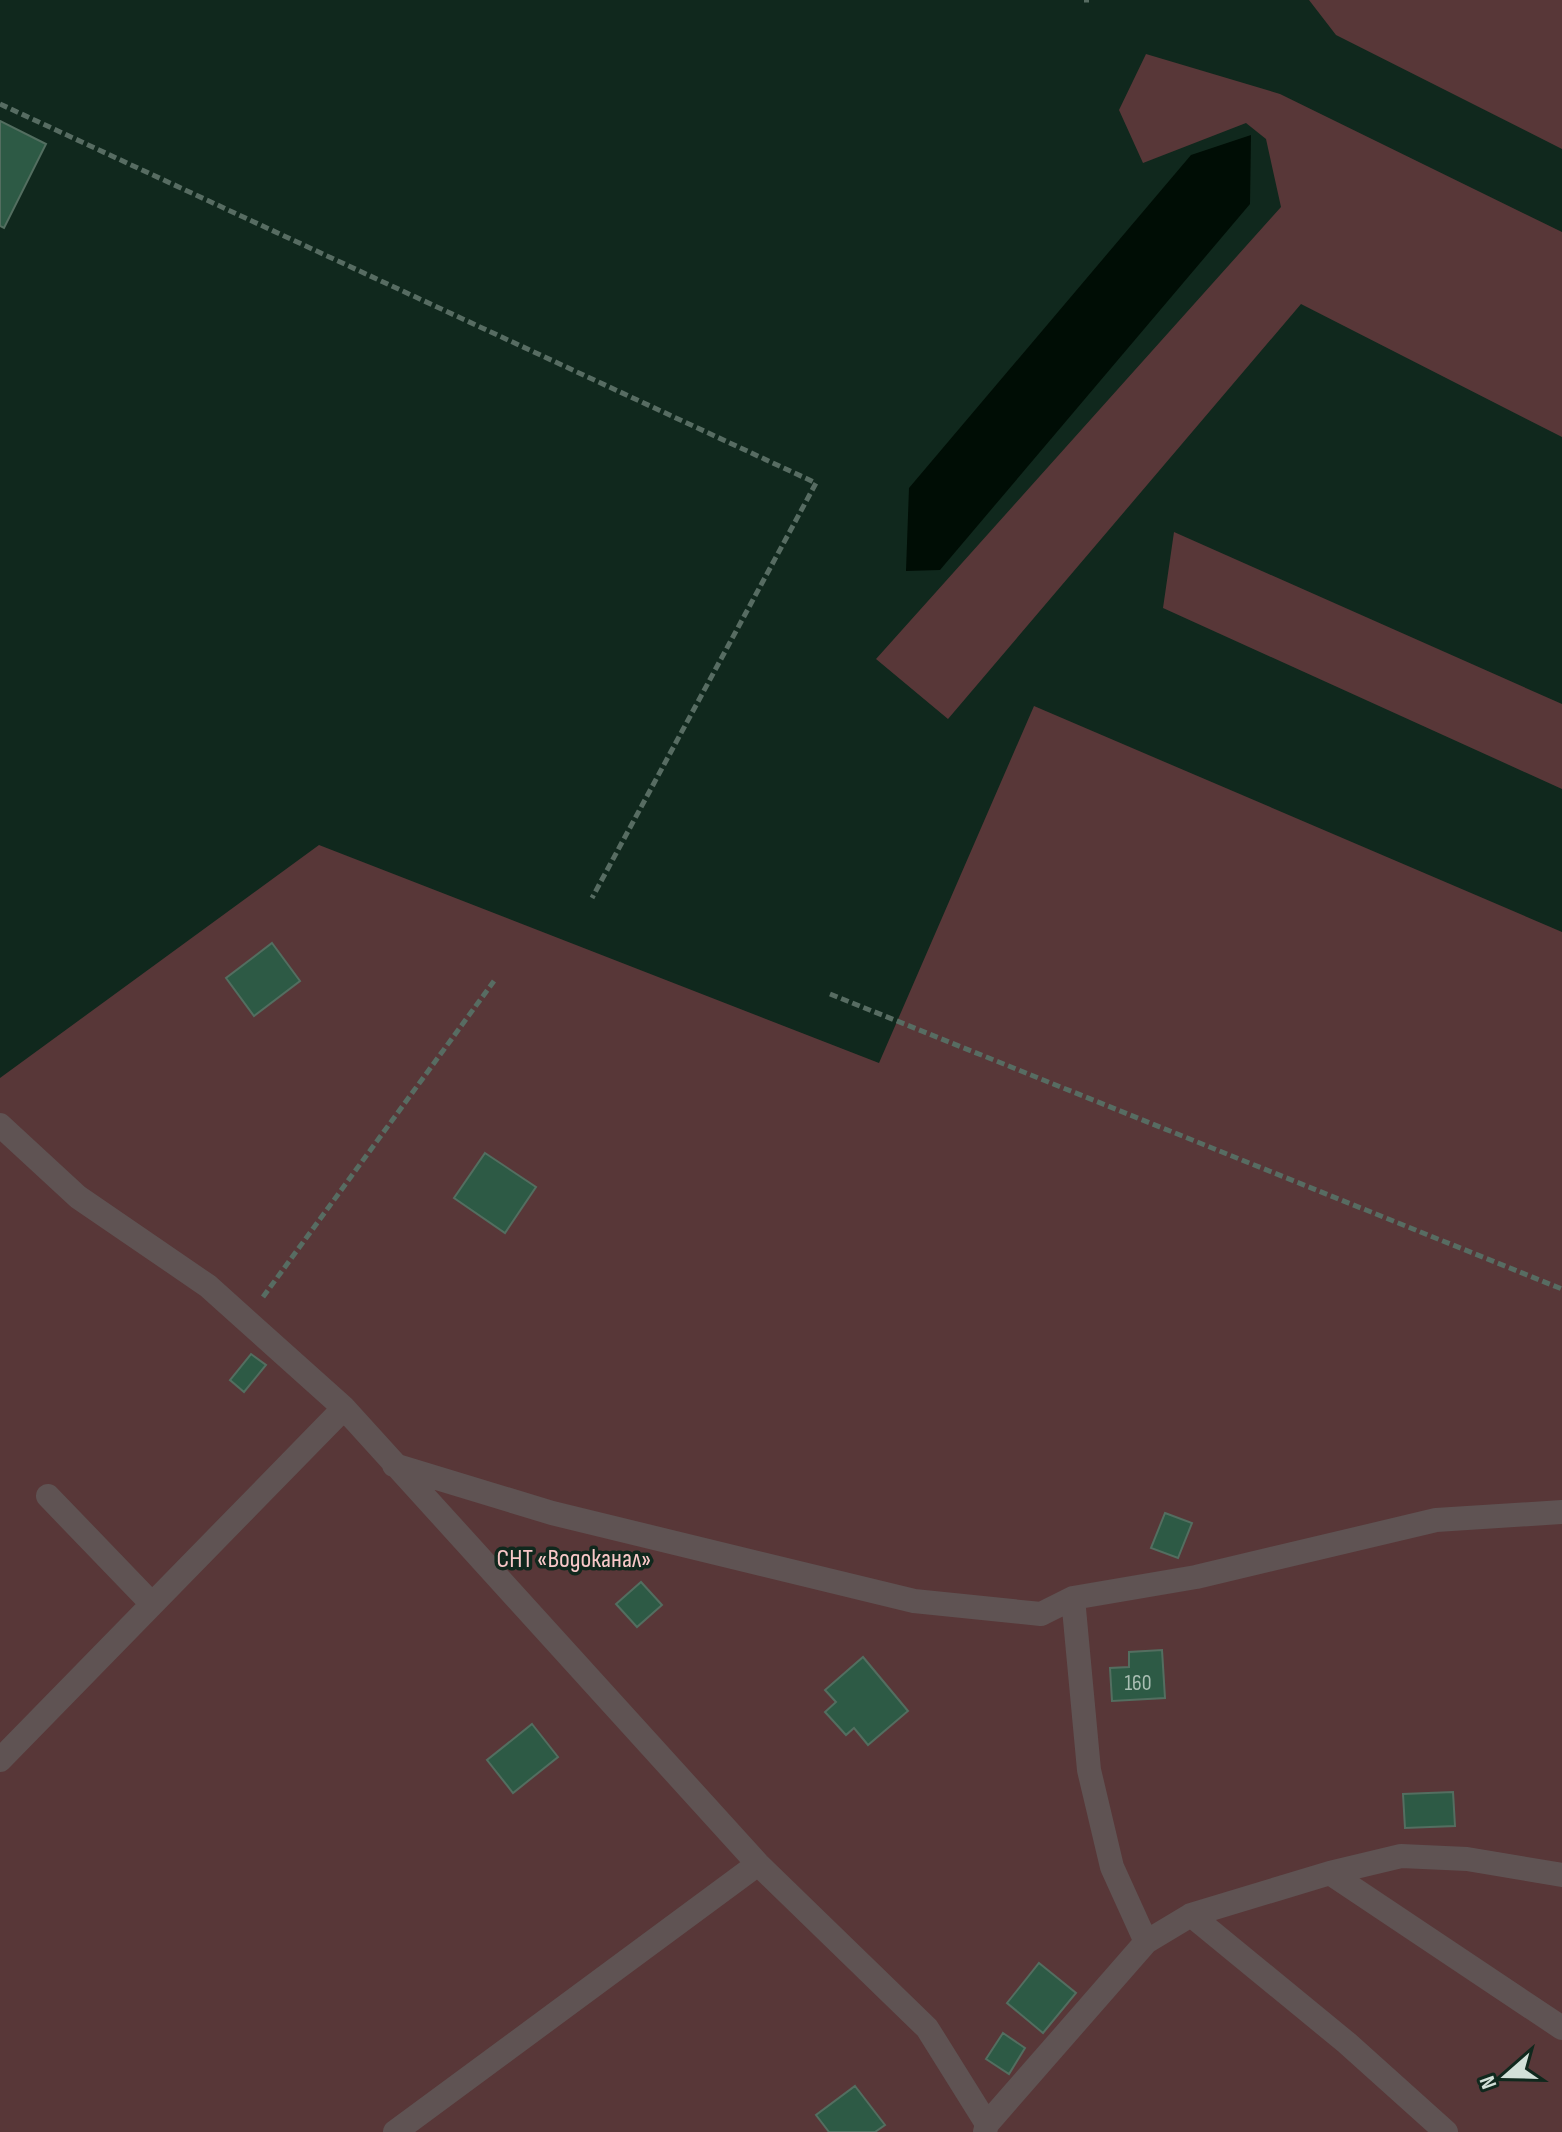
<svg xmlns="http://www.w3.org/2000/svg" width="1562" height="2132" viewBox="0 0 1562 2132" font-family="'Sofia Sans Condensed',sans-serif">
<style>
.green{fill:#583738}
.water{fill:#000d05}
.building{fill:#2d5a45;stroke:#536e60;stroke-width:2}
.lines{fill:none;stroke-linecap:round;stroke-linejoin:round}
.path{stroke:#576c62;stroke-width:5;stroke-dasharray:8 4;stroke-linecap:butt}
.minor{stroke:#5f5353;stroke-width:24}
.labels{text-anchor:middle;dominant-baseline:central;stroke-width:7;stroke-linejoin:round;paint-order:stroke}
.number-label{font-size:22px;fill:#a9beb3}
.park-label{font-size:26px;fill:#f8c8c8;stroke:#10281d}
</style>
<rect width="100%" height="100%" fill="#10281d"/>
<path class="green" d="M1309 0H1562V149L1336 35Z
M1146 54 1280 94 1562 232V437L1301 304 948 719 876 659 1281 207 1266 139 1246 123 1143 163 1119 110Z
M1174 532 1562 704V789L1163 608Z
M1034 706 1562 932V2132H0V1078L319 845 879 1063Z"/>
<path class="water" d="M1251 135 1250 204 940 570 906 571 909 488 1191 155Z"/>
<path class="building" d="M0 121 46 144 4 228 0 226Z
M272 943 300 981 254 1016 226 978Z
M485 1153 536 1187 505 1233 454 1198Z
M251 1354 266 1365 244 1392 230 1380Z
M1165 1513 1192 1523 1178 1558 1151 1548Z
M641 1582 662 1605 637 1627 616 1604Z
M1162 1650 1165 1698 1112 1701 1110 1668 1129 1667V1652Z
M863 1657 908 1711 868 1745 854 1728 846 1735 825 1712 836 1702 825 1690Z
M532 1724 558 1757 513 1793 487 1760Z
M1453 1792 1455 1826 1405 1828 1403 1794Z
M1039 1963 1076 1993 1043 2033 1007 2003Z
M1003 2033 1025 2048 1009 2074 986 2059Z
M855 2086 885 2125 875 2132H829L816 2115Z"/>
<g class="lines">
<path class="path" d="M1084 0H1089
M0 104 816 483 592 898
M830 994 1562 1289
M263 1297 494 981"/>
<path class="minor" d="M0 1125 78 1197 208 1286 344 1408 758 1864 927 2028 987 2124
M394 1465 552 1513 914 1601 1041 1614 1073 1598 1089 1770 1112 1867 1146 1942 987 2124 985 2132
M48 1496 152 1604
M1073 1598 1196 1577 1436 1520 1562 1512
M0 1760 344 1408
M1330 1873 1562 2028
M1191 1915 1347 2043 1446 2132
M1146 1942 1191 1915 1330 1873 1401 1856 1467 1859 1562 1875
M395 2132 758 1864"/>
</g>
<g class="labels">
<g class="number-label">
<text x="1138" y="1683">160</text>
</g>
<g class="park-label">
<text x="574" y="1559">СНТ «Водоканал»</text>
</g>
</g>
<g transform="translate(1506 2076) rotate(250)" stroke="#10281d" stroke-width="6" paint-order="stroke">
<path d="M0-6L14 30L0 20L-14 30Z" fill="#d2e0d8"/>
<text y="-12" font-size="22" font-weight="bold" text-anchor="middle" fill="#d2e0d8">N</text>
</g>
</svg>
